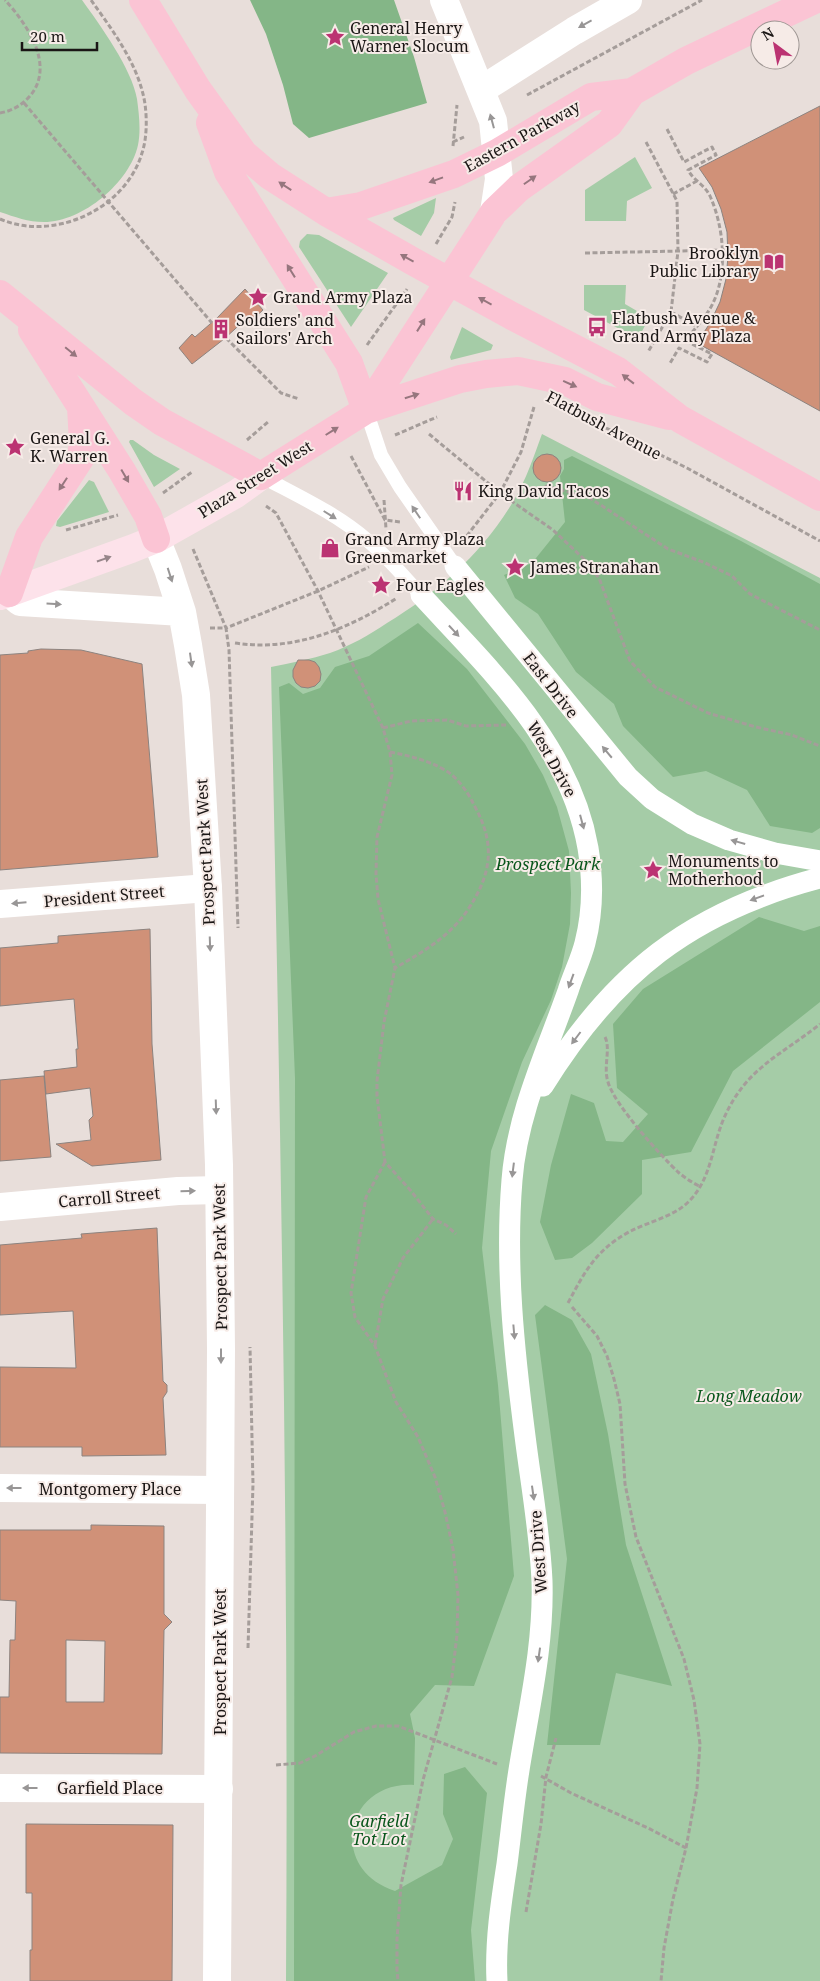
<svg xmlns="http://www.w3.org/2000/svg" width="820" height="1981" viewBox="0 0 820 1981" font-family="'Noto Serif',serif">
<style>
.green{fill:#a5cca7}
.forest{fill:#84b687}
.building{fill:#d09178;stroke:#8c837f;fill-rule:evenodd}
.lines{fill:none;stroke-linecap:round;stroke-linejoin:round}
.path{stroke:#a59d9a;stroke-width:3;stroke-dasharray:5 2.5;stroke-linecap:butt}
.service{stroke:#fff;stroke-width:14}
.pedestrian{stroke:#fff;stroke-width:21}
.minor{stroke:#fff;stroke-width:28}
.tertiary{stroke:#fff;stroke-width:28}
.secondary{stroke:#fde2ea;stroke-width:28}
.primary{stroke:#fbc4d4;stroke-width:28}
.oneway{fill:#989696}
.oneway2{fill:#96767e}
.oneway3{fill:#97868a}
.labels{text-anchor:middle;dominant-baseline:central;stroke-width:4;stroke-linejoin:round;paint-order:stroke}
.poi-label{font-size:16px;fill:#1a1615;stroke:#f6ebe7;text-anchor:start}
.street-label{font-size:16px;fill:#1a1615;stroke:#f6ebe7}
.park-label{font-size:16px;font-style:italic;fill:#08561b;stroke:#f6ebe7}
</style>
<rect width="100%" height="100%" fill="#e8deda"/>
<path class="green" d="M0 0H82C100 25 132 69 137 99 139 114 141 130 138 145 130 182 83 222 44 222 28 222 15 217 0 212Z
M635 157 652 188 627 201 626 221H585V190Z
M436 198 434 213 421 236 394 220 393 218Z
M307 234 319 235 388 273 351 327 299 247 300 241Z
M584 285H626L625 304 649 318 638 339 584 310Z
M462 327 493 345 491 350 451 360 450 357Z
M542 434 820 578V1981H286C289 1543 280 1105 271 667 291 663 311 659 330 653 350 646 369 635 387 623 438 592 483 553 514 500 526 480 534 456 542 434Z
M130 440H133L154 455 180 469 154 487 129 442Z
M89 480 94 482 109 512 60 527 56 526 57 521Z"/>
<path class="forest" d="M250 0H394L414 57 427 103 309 138 293 124 283 85 266 34Z
M572 456 741 541 820 584V828L812 833 770 826 747 790 706 771 673 777 623 726 614 704 576 672 538 614 515 598 504 575 532 563 565 522 560 476 564 469V460Z
M418 623 467 669 525 744 543 775 557 807 569 851 571 893 570 924 562 967 551 1000 522 1062 491 1151 482 1248 498 1385 514 1576 474 1686 435 1685 410 1714 415 1738 414 1785C345 1781 327 1869 395 1891L442 1865 453 1839 443 1814 444 1774 465 1767 487 1793 471 1930 475 1981H294L295 1078 279 687 289 683 303 694 320 688 335 667 369 656Z
M759 917 804 931 820 926V1002L733 1071 691 1152 642 1160V1194L592 1243 572 1258 555 1260 540 1222 551 1165 571 1094 594 1103 606 1141 623 1142 648 1114 617 1088 613 1024 643 989Z
M545 1305 572 1320 591 1354 608 1434 626 1545 672 1686 616 1673 600 1745H547L567 1559 535 1315Z"/>
<path class="building" d="M820 106V411L697 343 710 323 720 302 726 279 728 256 727 232 721 209 712 187 699 168Z
M245 289 263 310 249 323 246 319 224 339 192 364 179 348 192 334 195 337 217 318Z
M533 468a14 14 0 1 1 28 0a14 14 0 1 1-28 0Z
M41 649 81 650 142 664 158 857 0 870V655L28 653V651Z
M298 660H309L315 662 319 667 321 674 320 681 315 686 308 688 301 687 296 683 293 677V670Z
M150 929 152 1044 161 1160 92 1166 56 1144 91 1140 89 1120 93 1116 90 1088 46 1094 44 1071 77 1067 76 1049H78L74 999 0 1006V948L58 943V936Z
M44 1076 51 1157 0 1161V1080Z
M157 1228 163 1381 167 1385V1392L163 1398 166 1455 82 1456V1447H0V1367L76 1368 73 1311 0 1315V1245L82 1238 81 1234Z
M91 1525 164 1526V1614L172 1622 164 1630 162 1754 0 1753V1697H9L10 1640H15L16 1601 0 1600V1530H91ZM66 1640 105 1641 104 1702H66Z
M26 1824 173 1825 172 1981H30V1950H32V1893H26Z"/>
<g class="lines">
<path class="path" d="M527 95 702 0
M24 103 212 323
M0 113C12 111 22 105 30 96 56 65 26 23 5 0
M667 129 684 162 712 147 716 155 688 170C694 181 705 185 710 196 724 227 728 272 713 303 706 318 695 327 686 341L712 354 707 362 679 348 669 365
M453 142 464 137
M646 142 677 201 678 251 671 312 648 352
M453 146 457 105
M673 194 697 181
M0 219C53 242 125 210 142 153 147 138 147 119 145 104 139 65 113 31 91 0
M436 244 452 217 455 202
M585 253 728 250
M671 312 698 327
M226 338 281 393 299 399
M367 345 407 289
M606 428 687 468 820 541
M429 434 500 493 553 530 584 559 599 578 630 661 655 687 708 713 756 727 792 735 820 746
M395 435 437 417
M247 440 269 421
M351 456 385 520 400 522
M163 493 192 472
M384 500 386 529
M510 500 547 486 590 498 668 549 703 562 732 576 750 594 820 630
M266 506 276 513 318 591 383 728 390 752 392 775 377 837 376 874 378 899 395 968 384 1022 377 1081V1096L385 1162 411 1191 433 1219 446 1225 456 1234
M66 530 118 515
M462 542 500 493 521 452 534 407
M401 546 412 538
M193 549 226 628 318 591 369 567
M210 628H226L229 650 238 928
M235 643C294 652 348 629 397 598
M383 728 411 721 447 720 466 726 506 725
M390 752C410 756 427 760 445 770 457 777 468 792 474 805 496 844 492 874 467 911 449 937 421 953 395 968
M605 1037C611 1049 603 1067 608 1082 614 1104 660 1155 678 1172 685 1178 693 1183 701 1187
M385 1162 366 1197 351 1293 355 1317 375 1346 396 1402 418 1437 435 1477 445 1512 453 1549 458 1595 457 1635 452 1677 423 1780 401 1885 397 1939V1970L398 1981
M568 1303C585 1271 596 1250 629 1232 649 1221 676 1217 692 1198 712 1175 712 1146 724 1118 746 1068 780 1056 820 1024
M572 1307 597 1336 607 1356 614 1379 620 1404 625 1484 636 1537 684 1659 694 1700 700 1744 697 1788 686 1848 673 1899 664 1948 661 1981
M375 1345 383 1299 403 1258 433 1219
M248 1648 253 1484 250 1347
M276 1765 300 1763 315 1756 354 1732 376 1726H398L497 1764
M541 1776 571 1793 648 1828 686 1848
M526 1912 541 1824 546 1777 556 1738"/>
<path class="service" d="M366 410 381 455 400 487 455 566
M261 476C296 495 336 513 367 540 387 556 403 576 421 595"/>
<path class="pedestrian" d="M455 566 628 777 652 799 692 824 729 840 775 853 820 861
M421 595C489 669 570 744 588 848 593 878 593 912 585 943 581 959 573 975 568 991 546 1053 517 1114 512 1180 505 1265 514 1351 525 1436 531 1484 540 1533 542 1581 544 1645 529 1707 519 1770 514 1801 511 1833 507 1864 501 1903 495 1942 497 1981
M543 1086C613 973 690 912 820 878"/>
<path class="minor" d="M444 0 493 121 499 179 494 212
M481 90 574 31 628 0
M0 904 208 888
M0 1207 178 1191 219 1190
M0 1488 220 1490
M0 1788 219 1789"/>
<path class="tertiary" d="M156 539 168 569 182 612 188 645 196 695 208 888 219 1165 221 1349 217 1981
M9 593 20 602 182 612"/>
<path class="secondary" d="M0 596 131 549 156 539 236 494 261 476"/>
<path class="primary" d="M143 0 198 90 244 154 270 176 326 212 414 262 512 316 618 371 680 419 820 497
M210 123 228 172 349 363 366 410
M326 212 361 206 454 174 497 153 591 97 632 92 686 61 814 0
M0 294 133 402 162 422 261 476 366 410 494 212 519 188 609 124 632 92
M32 330 122 471 148 516 156 539
M366 410 460 379 486 374 518 371 565 381 597 397 669 416
M9 593 29 537 81 457 83 442 81 407"/>
</g>
<defs><path id="oneway-solid" d="M-6-.8H1V-3.2L6.5 0L1 3.2V.8H-6Z" transform="scale(1.25)"/></defs>
<g class="oneway">
<use href="#oneway-solid" transform="translate(585 24) rotate(151)"/>
<use href="#oneway-solid" transform="translate(492 121) rotate(-105)"/>
<use href="#oneway-solid" transform="translate(416 512) rotate(-124)"/>
<use href="#oneway-solid" transform="translate(330 515) rotate(32)"/>
<use href="#oneway-solid" transform="translate(170 575) rotate(72)"/>
<use href="#oneway-solid" transform="translate(54 604) rotate(4)"/>
<use href="#oneway-solid" transform="translate(454 631) rotate(47)"/>
<use href="#oneway-solid" transform="translate(191 660) rotate(82)"/>
<use href="#oneway-solid" transform="translate(607 752) rotate(-130)"/>
<use href="#oneway-solid" transform="translate(582 822) rotate(75)"/>
<use href="#oneway-solid" transform="translate(738 842) rotate(-164)"/>
<use href="#oneway-solid" transform="translate(757 898) rotate(160)"/>
<use href="#oneway-solid" transform="translate(19 903) rotate(175)"/>
<use href="#oneway-solid" transform="translate(210 944) rotate(88)"/>
<use href="#oneway-solid" transform="translate(571 981) rotate(110)"/>
<use href="#oneway-solid" transform="translate(576 1038) rotate(127)"/>
<use href="#oneway-solid" transform="translate(216 1107) rotate(88)"/>
<use href="#oneway-solid" transform="translate(513 1170) rotate(97)"/>
<use href="#oneway-solid" transform="translate(188 1191) rotate(-1)"/>
<use href="#oneway-solid" transform="translate(514 1332) rotate(85)"/>
<use href="#oneway-solid" transform="translate(221 1356) rotate(90)"/>
<use href="#oneway-solid" transform="translate(14 1488) rotate(-180)"/>
<use href="#oneway-solid" transform="translate(533 1493) rotate(82)"/>
<use href="#oneway-solid" transform="translate(539 1655) rotate(98)"/>
<use href="#oneway-solid" transform="translate(30 1788) rotate(-180)"/>
</g>
<g class="oneway2">
<use href="#oneway-solid" transform="translate(436 180) rotate(160)"/>
<use href="#oneway-solid" transform="translate(530 180) rotate(-35)"/>
<use href="#oneway-solid" transform="translate(285 186) rotate(-147)"/>
<use href="#oneway-solid" transform="translate(407 258) rotate(-151)"/>
<use href="#oneway-solid" transform="translate(291 271) rotate(-122)"/>
<use href="#oneway-solid" transform="translate(485 301) rotate(-151)"/>
<use href="#oneway-solid" transform="translate(421 325) rotate(-58)"/>
<use href="#oneway-solid" transform="translate(71 352) rotate(39)"/>
<use href="#oneway-solid" transform="translate(628 379) rotate(-142)"/>
<use href="#oneway-solid" transform="translate(570 384) rotate(24)"/>
<use href="#oneway-solid" transform="translate(412 396) rotate(-17)"/>
<use href="#oneway-solid" transform="translate(332 431) rotate(-32)"/>
<use href="#oneway-solid" transform="translate(125 476) rotate(60)"/>
<use href="#oneway-solid" transform="translate(63 484) rotate(123)"/>
</g>
<use class="oneway3" href="#oneway-solid" transform="translate(104 559) rotate(-19)"/>
<defs>
<symbol id="sight-bare" viewBox="-9 -9 18 18"><path d="M0-6L1.8-2.2L6-1.7L2.9 1.2L3.7 5.4L0 3.3L-3.7 5.4L-2.9 1.2L-6-1.7L-1.8-2.2Z" fill="#bb3372" stroke="#f6ebe7" stroke-width="2.5" paint-order="stroke"/></symbol>
<symbol id="library-bare" viewBox="-9 -9 18 18"><path d="M-6-4Q-3-5.5-.7-3.5V5Q-3 3-6 4ZM6-4Q3-5.5 .7-3.5V5Q3 3 6 4Z" fill="#bb3372" stroke="#f6ebe7" stroke-width="2.5" paint-order="stroke"/></symbol>
<symbol id="bus-bare" viewBox="-9 -9 18 18"><path d="M-5-6H5V4H4V6H2V4H-2V6H-4V4H-5ZM-3.5-4V0h7V-4ZM-3.5 1.2v1.5H-2V1.2ZM2 1.2v1.5H3.5V1.2Z" fill="#bb3372" stroke="#f6ebe7" stroke-width="2.5" paint-order="stroke"/></symbol>
<symbol id="building-bare" viewBox="-9 -9 18 18"><path d="M-4-6H4V6H1V3H-1V6H-4ZM-2.5-4.3h1.7v1.8h-1.7ZM.8-4.3h1.7v1.8H.8ZM-2.5-1h1.7V.8h-1.7ZM.8-1h1.7V.8H.8Z" fill="#bb3372" stroke="#f6ebe7" stroke-width="2.5" paint-order="stroke"/></symbol>
<symbol id="restaurant-bare" viewBox="-9 -9 18 18"><path d="M-5-6h1v4h1v-4h1v4h1v-4h1v5L-1.5 .5V6h-2V.5L-5-1ZM5-6V6H3V1.5H1.5Q1.5-4 5-6Z" fill="#bb3372" stroke="#f6ebe7" stroke-width="2.5" paint-order="stroke"/></symbol>
<symbol id="shop-bare" viewBox="-9 -9 18 18"><path d="M-5-2.5h2.3a2.7 3.5 0 0 1 5.4 0H5L5.5 6h-11ZM-1.5-2.5h3a1.5 2.3 0 0 0-3 0Z" fill="#bb3372" stroke="#f6ebe7" stroke-width="2.5" paint-order="stroke"/></symbol>
</defs>
<g fill-rule="evenodd">
<use href="#sight-bare" x="321" y="23" width="28" height="28"/>
<use href="#library-bare" x="760" y="248" width="28" height="28"/>
<use href="#sight-bare" x="244" y="283" width="28" height="28"/>
<use href="#bus-bare" x="583" y="313" width="28" height="28"/>
<use href="#building-bare" x="207" y="315" width="28" height="28"/>
<use href="#sight-bare" x="1" y="433" width="28" height="28"/>
<use href="#restaurant-bare" x="449" y="477" width="28" height="28"/>
<use href="#shop-bare" x="316" y="534" width="28" height="28"/>
<use href="#sight-bare" x="501" y="553" width="28" height="28"/>
<use href="#sight-bare" x="367" y="571" width="28" height="28"/>
<use href="#sight-bare" x="639" y="856" width="28" height="28"/>
</g>
<g class="labels">
<g class="poi-label">
<text x="350" y="28">General Henry<tspan x="350" dy="18">Warner Slocum</tspan></text>
<text x="759" y="253" text-anchor="end">Brooklyn<tspan x="759" dy="18">Public Library</tspan></text>
<text x="273" y="297">Grand Army Plaza</text>
<text x="612" y="318">Flatbush Avenue &amp;<tspan x="612" dy="18">Grand Army Plaza</tspan></text>
<text x="236" y="320">Soldiers' and<tspan x="236" dy="18">Sailors' Arch</tspan></text>
<text x="30" y="438">General G.<tspan x="30" dy="18">K. Warren</tspan></text>
<text x="478" y="491">King David Tacos</text>
<text x="345" y="539">Grand Army Plaza<tspan x="345" dy="18">Greenmarket</tspan></text>
<text x="530" y="567">James Stranahan</text>
<text x="396" y="585">Four Eagles</text>
<text x="668" y="861">Monuments to<tspan x="668" dy="18">Motherhood</tspan></text>
</g>
<g class="street-label">
<text transform="translate(522 136) rotate(-29)">Eastern Parkway</text>
<text transform="translate(604 425) rotate(28)">Flatbush Avenue</text>
<text transform="translate(255 479) rotate(-32)">Plaza Street West</text>
<text transform="translate(551 685) rotate(52)">East Drive</text>
<text transform="translate(552 759) rotate(61)">West Drive</text>
<text transform="translate(205 852) rotate(-93)">Prospect Park West</text>
<text transform="translate(104 896) rotate(-5)">President Street</text>
<text transform="translate(109 1197) rotate(-5)">Carroll Street</text>
<text transform="translate(220 1257) rotate(-91)">Prospect Park West</text>
<text x="110" y="1489">Montgomery Place</text>
<text transform="translate(538 1552) rotate(-94)">West Drive</text>
<text transform="translate(220 1662) rotate(-90)">Prospect Park West</text>
<text x="110" y="1788">Garfield Place</text>
</g>
<g class="park-label">
<text x="548" y="864">Prospect Park</text>
<text x="749" y="1396">Long Meadow</text>
<text x="379" y="1821">Garfield<tspan x="379" dy="18">Tot Lot</tspan></text>
</g>
</g>
<g transform="translate(775 45) rotate(328)"><circle r="24" fill="#f6ebe7" stroke="#9e9693"/>
<path d="M0-4L9 19L0 12L-9 19Z" fill="#bb3372"/>
<text y="-8" font-size="14" font-weight="bold" text-anchor="middle" fill="#1a1615">N</text>
</g>
<path d="M22 42v8h75v-8" fill="none" stroke="#1a1615" stroke-width="2.5"/>
<text x="30" y="42" font-size="15" fill="#1a1615" stroke="#f6ebe7" stroke-width="4" paint-order="stroke">20 m</text>
</svg>
